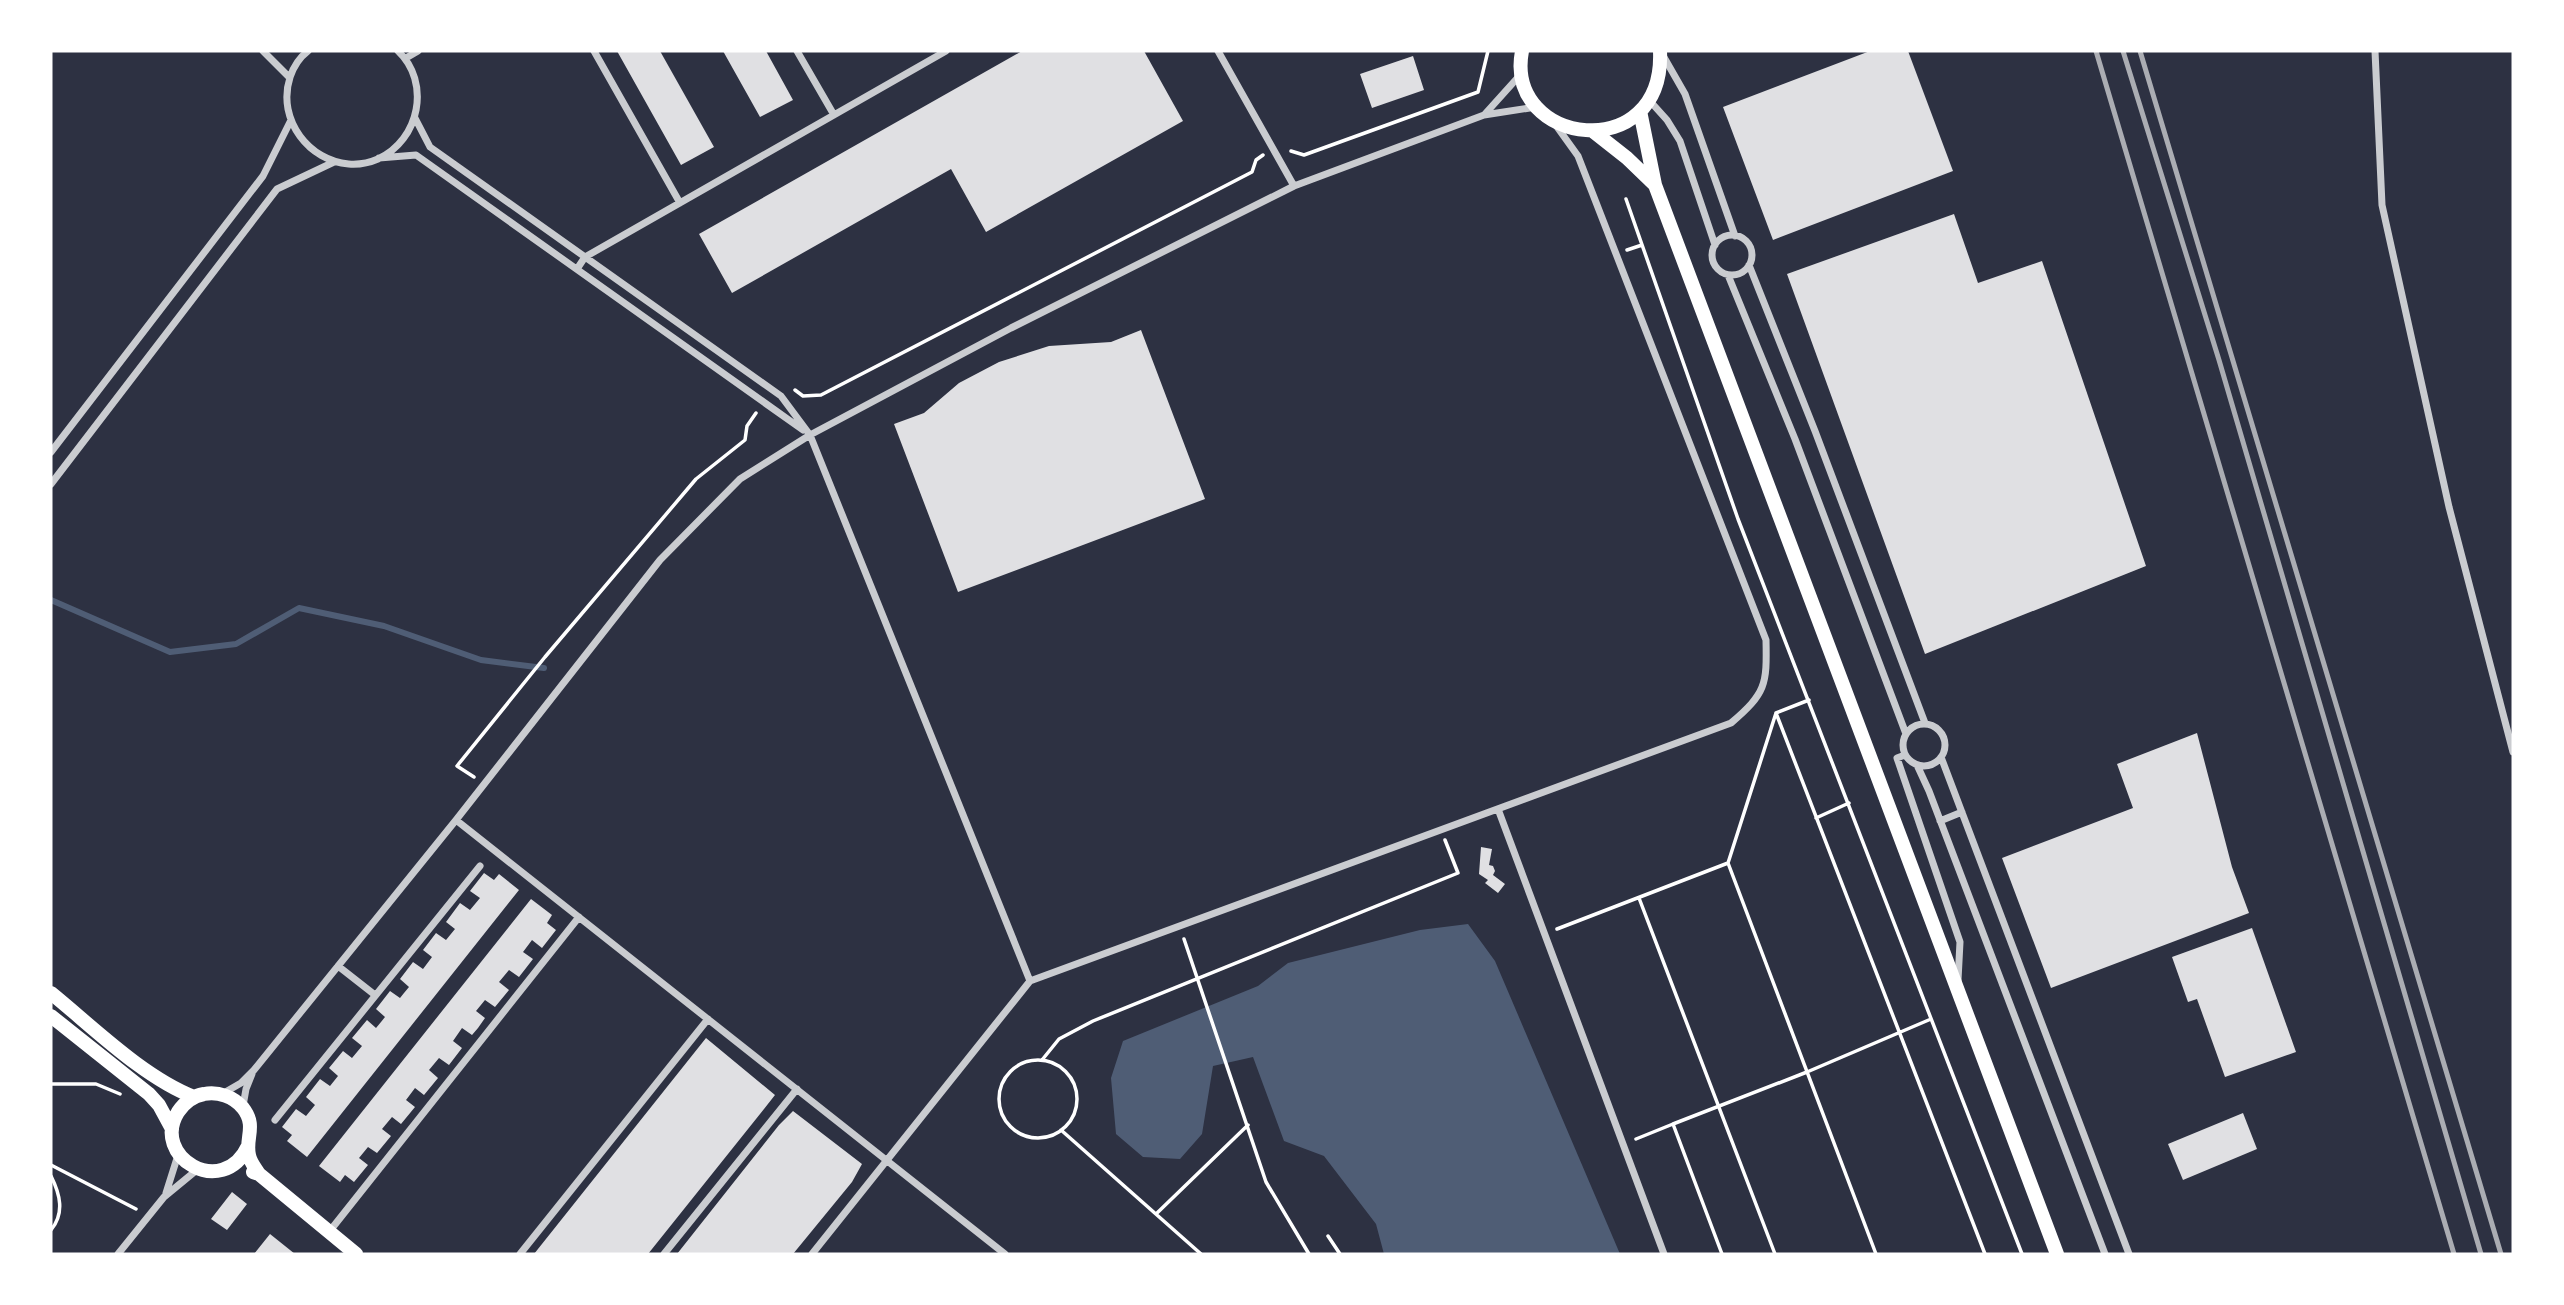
<svg xmlns="http://www.w3.org/2000/svg" width="2564" height="1305" viewBox="0 0 2564 1305" font-family="'DejaVu Sans',sans-serif">
<style>
.water{fill:#4f5d75}
.lines{fill:none;stroke-linecap:round;stroke-linejoin:round}
.stream{stroke:#4f5d75;stroke-width:6}
.building{fill:#e0e0e3}
.path{stroke:#fff;stroke-width:3.5}
.minor{stroke:#caccd0;stroke-width:7}
.primary{stroke:#fff;stroke-width:14}
.trunk{stroke:#fff;stroke-width:14}
.rail{stroke:#abadb3;stroke-width:5}
</style>
<rect width="100%" height="100%" fill="#2d3142"/>
<path class="water" d="M1468 924 1495 961 1620 1254H1384L1376 1224 1324 1156 1284 1141 1253 1057 1213 1066 1202 1134 1180 1159 1143 1157 1116 1134 1111 1078 1123 1041 1258 986 1288 963 1420 930Z"/>
<g class="lines">
<path class="stream" d="M51 600 170 652 236 644 299 608 384 626 481 660 544 668"/>
</g>
<path class="building" d="M617 51H660L714 147 681 165Z
M723 51H766L793 100 760 117Z
M1022 51H1144L1183 121 986 232 951 169 732 293 699 234Z
M1870 51H1908L1953 171 1773 240 1723 107Z
M1413 56 1424 90 1372 108 1360 74Z
M1954 214 1978 283 2042 261 2146 566 1925 654 1787 274Z
M1141 330 1205 499 958 592 894 424 924 413 959 383 999 362 1049 346 1111 342Z
M2197 733 2232 867 2249 913 2051 988 2002 858 2133 808 2117 764Z
M1481 847 1492 849 1489 865 1493 866 1495 871 1493 875 1505 884 1498 893 1485 883 1488 880 1479 874Z
M484 873 494 880 499 874 519 890 307 1157 287 1141 292 1135 282 1127 296 1109 306 1116 315 1105 306 1097 320 1079 330 1086 338 1076 329 1068 343 1051 352 1058 362 1046 352 1038 367 1020 376 1028 381 1022 385 1017 376 1009 390 991 400 998 404 993 409 987 400 979 413 962 423 969 432 957 423 950 436 933 446 940 455 929 446 922 460 903 470 910 480 898 470 891Z
M531 899 552 915 547 923 556 930 542 948 532 940 523 952 533 959 519 977 509 970 499 982 509 990 495 1007 485 1000 476 1011 485 1018 478 1028 472 1035 462 1028 453 1041 462 1048 449 1065 439 1058 429 1070 438 1078 424 1095 415 1088 406 1100 415 1107 401 1124 392 1117 382 1129 391 1136 377 1153 368 1147 359 1158 368 1165 354 1182 345 1175 340 1182 319 1166Z
M2252 928 2296 1052 2225 1077 2197 999 2188 1002 2172 957Z
M706 1038 775 1095 764 1109 648 1254H534Z
M793 1111 862 1164 852 1182 793 1254H677L779 1125Z
M2243 1113 2257 1149 2183 1180 2168 1144Z
M232 1192 247 1204 227 1230 211 1219Z
M270 1234 295 1254H254Z"/>
<g class="lines">
<path class="path" d="M1291 151 1304 155 1478 92 1488 51
M1626 199 1738 519 2022 1254
M1627 250 1642 245
M795 390 803 396 821 395 1252 172 1256 160 1263 155
M1776 713 1985 1254
M1776 713 1728 863 1876 1254
M1776 713 1809 700
M474 777 457 766 545 657 696 479 745 440 747 426 756 413
M1816 818 1849 803
M1639 898 1775 1254
M1557 929 1728 863
M1184 939 1266 1182 1309 1254
M1042 1060 1059 1039 1093 1021 1458 873 1445 840
M999 1099a39 39 0 1 1 78 0a39 39 0 1 1-78 0Z
M51 1084H96L120 1094
M1061 1130 1201 1254
M1636 1139 1673 1124
M51 1165 136 1209
M51 1176C60 1194 65 1213 51 1230
M1156 1214 1248 1125
M1328 1236 1340 1254
M1722 1254 1673 1124 1807 1072 1931 1019"/>
<path class="minor" d="M263 51 289 77
M308 51C291 64 284 88 288 109 296 149 339 176 378 159 420 140 431 82 398 51
M594 51 680 203
M797 51 834 115
M1218 51 1294 186
M2375 51 2382 205 2449 507 2513 752
M1661 52 1685 94 1735 236
M406 58 418 51
M1649 100 1667 120 1680 141 1715 245
M1485 114 1521 74
M415 118 430 147 781 396 810 435 1030 981
M379 158 416 155 803 430
M1712 255a20 20 0 1 1 40 0a20 20 0 1 1-40 0Z
M1749 265 1815 431 1925 723
M577 269 585 257 946 51
M1728 275 1795 439 1906 734
M51 452 263 176 290 122
M51 484 277 189 334 162
M1903 745a21 21 0 1 1 42 0a21 21 0 1 1-42 0Z
M1905 755 1897 758 1960 942 1958 980
M1941 757 2129 1254
M1917 765 1929 791 2105 1254
M1498 809 1664 1254
M456 820 1005 1254
M1940 821 1962 812
M338 966 375 995
M222 1094 241 1083 254 1070 456 820 660 560 740 479 810 435 1011 328 1294 186 1484 115 1536 107
M243 1106 246 1089 252 1074
M275 1120 480 866
M166 1193 178 1155
M329 1232 579 917
M118 1254 164 1197 198 1169
M520 1254 708 1019
M664 1254 797 1089
M812 1254 1030 981 1731 723C1766 693 1767 685 1766 640L1578 156 1555 124"/>
<path class="primary" d="M51 993C94 1028 143 1077 194 1097
M51 1016 149 1094 159 1105 172 1129
M248 1146C223 1200 150 1157 178 1112 184 1103 193 1096 204 1094 218 1091 234 1097 243 1108 257 1126 245 1138 249 1155 250 1162 256 1169 259 1174
M253 1172 259 1174 356 1254"/>
<path class="trunk" d="M1522 51C1504 146 1665 167 1660 51
M1640 111 1655 185 2057 1254
M1594 132 1627 158 1655 185"/>
<path class="rail" d="M2096 51 2454 1254
M2123 51 2219 360 2481 1254
M2140 51 2501 1254"/>
</g>
<rect width="2564" height="1305" fill="none" stroke="#ffffff" stroke-width="105"/>
</svg>
